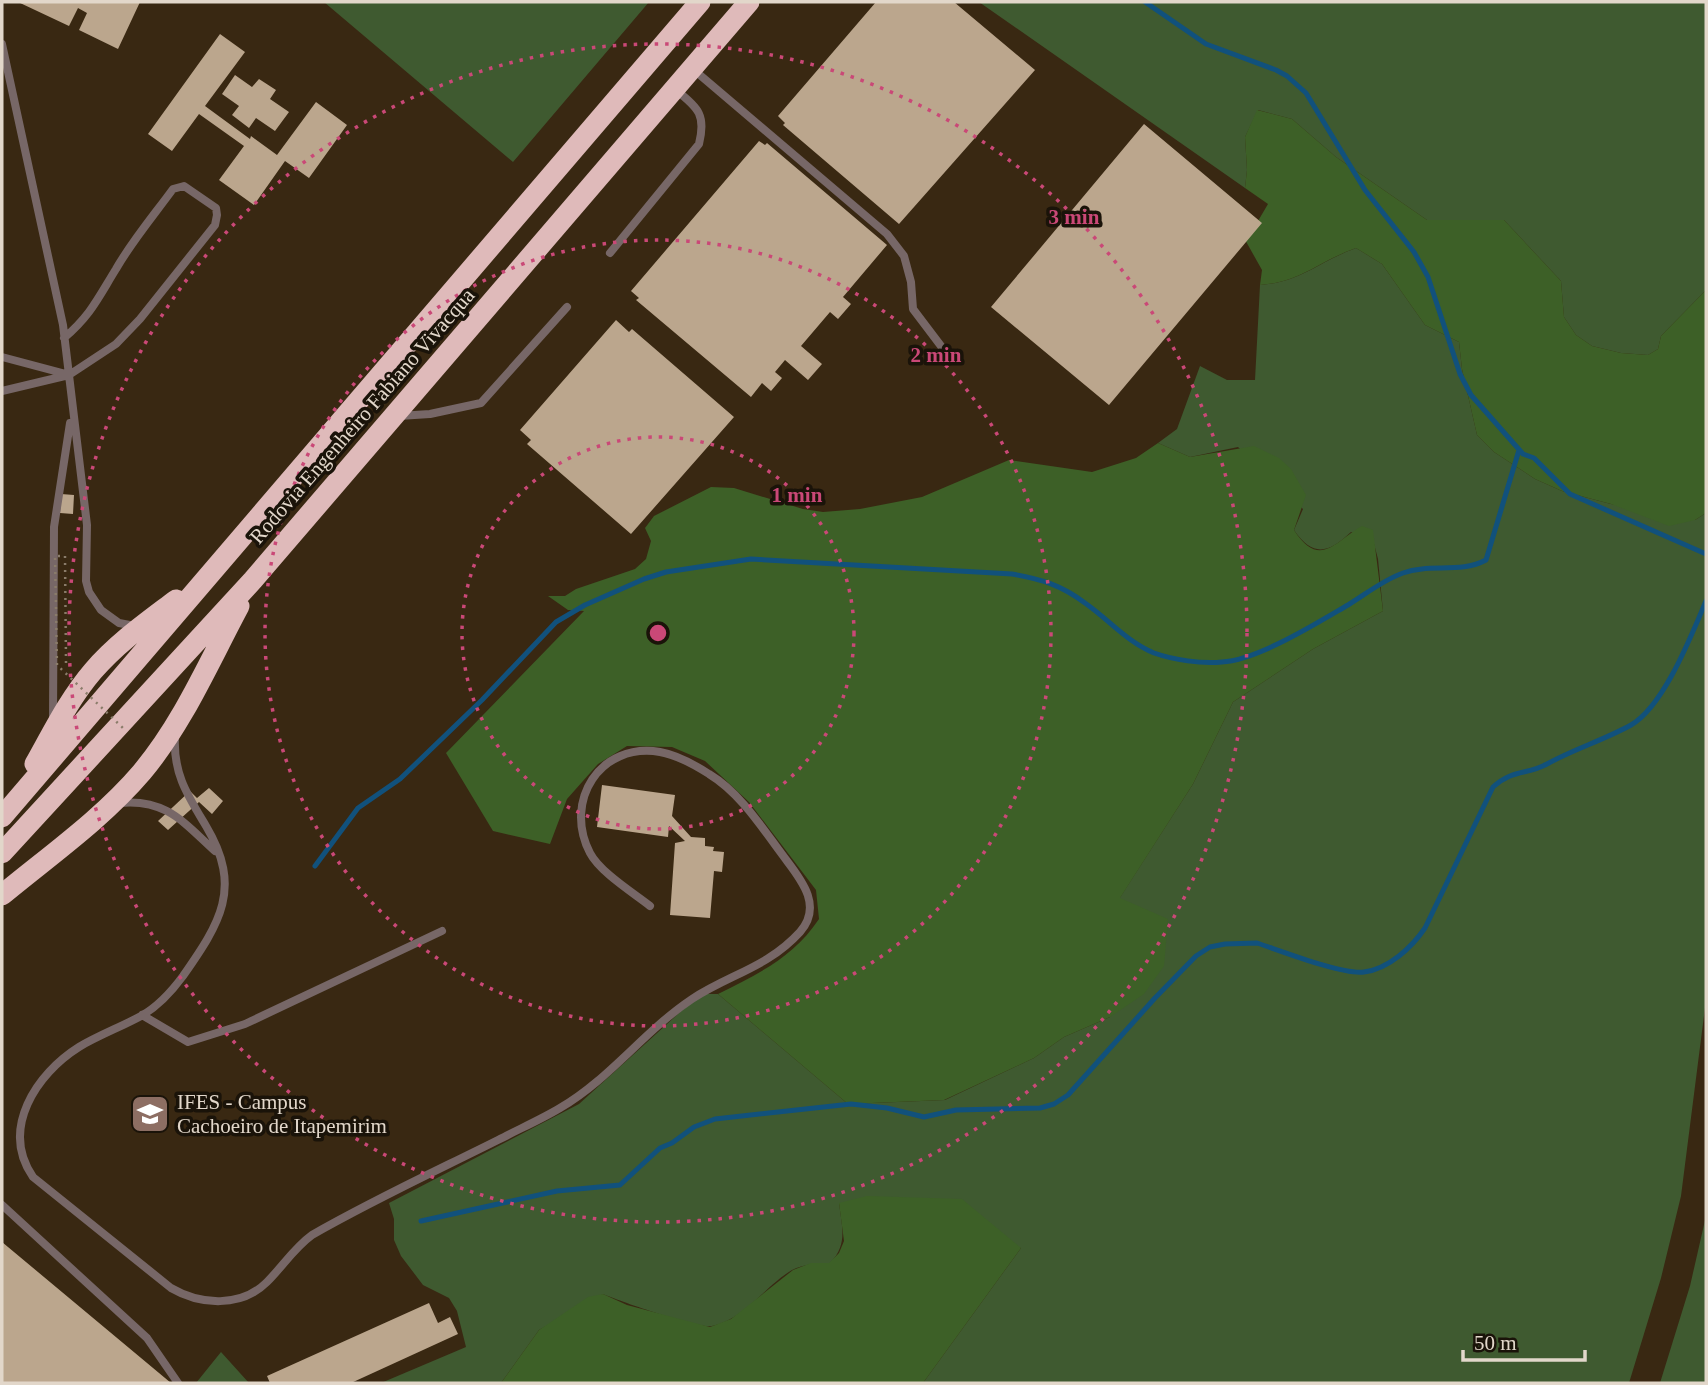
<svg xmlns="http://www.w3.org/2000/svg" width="1708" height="1385" viewBox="0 0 1708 1385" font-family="Georgia,serif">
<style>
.green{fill:#3f5a30}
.forest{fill:#3d6027}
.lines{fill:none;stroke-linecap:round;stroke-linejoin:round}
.stream{stroke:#11517c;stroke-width:5}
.building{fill:#bba68d}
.lane{stroke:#776767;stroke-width:8}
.highway{stroke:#dfbaba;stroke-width:21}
.path-bridge{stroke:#8a7c6a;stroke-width:2.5;stroke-dasharray:2 5;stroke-linecap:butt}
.ring{fill:none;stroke:#ca4877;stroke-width:3.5;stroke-dasharray:3.5 7}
.labels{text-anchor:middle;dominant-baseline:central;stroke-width:7;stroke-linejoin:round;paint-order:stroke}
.street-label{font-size:21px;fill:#e2d7ca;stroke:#1a1309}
.poi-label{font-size:21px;fill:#e2d7ca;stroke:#1a1309;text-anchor:start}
.centre{fill:#ca4877;stroke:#1a1309;stroke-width:3.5}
.ring-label{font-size:21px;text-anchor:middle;font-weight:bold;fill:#ca4877;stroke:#1a1309;stroke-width:7;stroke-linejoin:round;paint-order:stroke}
</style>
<rect width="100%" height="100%" fill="#392812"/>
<path class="green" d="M324 2H649L513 162Z
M979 2H1706V290L1661 336 1658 349 1648 355 1621 353 1592 346 1576 335 1564 317 1561 281 1504 220H1427L1336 157 1292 119 1258 110 1245 137 1247 170 1245 188Z
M1356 248 1382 264 1425 325 1459 342 1462 369 1477 435 1494 452 1535 479 1562 491 1611 504 1695 520 1706 513V1000L1681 1196 1661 1278 1629 1383H923L1021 1248 839 1203C842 1227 848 1245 830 1263 817 1263 804 1264 792 1270 765 1286 745 1319 712 1326 699 1329 619 1301 603 1294L539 1330 501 1383H381L466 1347 457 1311 449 1298 423 1285 401 1256 394 1240V1219L389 1203 579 1104 700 994H718L848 1104 945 1100 1034 1058 1064 1037 1110 1017 1119 899 1193 784 1233 702 1313 649 1383 611 1378 559 1373 540 1351 532C1329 553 1313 558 1294 530L1303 509 1238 447 1190 457 1158 443 1177 429 1200 366 1227 380H1255L1260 285C1301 282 1320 261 1356 248Z
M1706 1216V1383H1660L1690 1286Z
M221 1352 249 1383H196Z"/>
<path class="forest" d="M1257 110 1292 119 1336 157 1427 220H1504L1561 281 1564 317 1576 335 1592 346 1621 353 1648 355 1658 349 1661 336 1706 290V513L1695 520 1669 526 1611 504 1562 491 1535 479 1494 452 1477 435 1462 369 1459 342 1425 325 1382 264 1356 248C1319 261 1301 282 1260 285L1262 270 1239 229 1258 221 1268 204 1245 188 1247 170 1245 137Z
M1158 443 1190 457 1254 446 1279 458 1291 469 1306 495 1294 530C1320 570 1335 541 1362 526L1373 530 1383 611 1313 649 1233 702 1193 784 1120 898 1168 919 1164 966 1144 994 1110 1017 1064 1037 1034 1058 944 1100 848 1104 718 994C759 973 793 958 819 919L816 890 749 802 705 761 672 747 627 746 598 764 567 799 550 844 493 831 446 753 584 611 568 610 548 596H565L576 589 635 569 646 559 651 541 645 528 654 516 711 487 734 488 803 509 823 512 860 509 922 497 1009 460 1092 472 1136 458Z
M867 1196 962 1199 1021 1248 923 1383H501L539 1330 588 1297 603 1294 627 1305 710 1327 731 1319 793 1270 811 1263H829L839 1253 844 1241 839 1203Z"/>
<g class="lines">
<path class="stream" d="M1145 2 1206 44 1276 70 1287 76 1306 93 1365 190 1414 252 1428 277 1460 374 1471 395 1523 454 1534 458 1570 494 1706 554
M315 866 358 808 400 779 482 700 556 622 585 605 644 579 666 572 751 559 1012 574C1041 579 1061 585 1085 603 1108 619 1127 642 1154 653 1174 660 1201 664 1222 662 1258 660 1317 623 1348 605 1366 594 1383 580 1403 573 1430 563 1460 574 1486 560L1519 450
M421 1221 557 1191 620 1185 660 1148 672 1143 694 1127 715 1119 851 1104 887 1108 924 1117 956 1110 1040 1108 1054 1104 1068 1095 1155 998 1196 956 1210 947 1225 944 1257 943C1281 951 1343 975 1364 972 1389 969 1412 947 1425 928L1493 787C1513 769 1527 775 1547 764 1574 749 1604 740 1631 725 1664 706 1691 636 1706 601"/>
</g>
<path class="building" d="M18 2H140L118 49 79 30 87 13 78 8 69 26Z
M876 2H954L1035 70 899 224 783 125 785 123 778 116Z
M220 34 245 52 205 106 250 139 251 136 277 155 316 102 347 125 309 178 285 161 254 205 219 180 244 146 199 114 172 151 148 134Z
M235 75 252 87 259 79 276 90 270 99 289 112 275 131 256 118 249 128 232 115 239 106 222 94Z
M1144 124 1262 223 1109 405 991 307Z
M759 141 765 145 767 143 887 245 843 297 851 304 838 319 830 312 801 346 822 364 808 380 785 360 775 372 782 378 771 391 762 383 751 397 636 300 639 298 631 291Z
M616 320 629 332 632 329 734 417 631 534 527 444 531 440 520 430Z
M61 494 74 495 73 514 60 513Z
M602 785 675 795 672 816 691 837 705 838V846L714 847 713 851 724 852 722 872 714 871 710 918 670 915 675 843 685 841 669 826 668 837 597 827Z
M209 788 223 801 212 814 199 802 168 830 158 821 190 791 197 798Z
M2 1242 171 1383H2Z
M429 1303 438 1323 450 1317 458 1334 351 1383H270L267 1376Z"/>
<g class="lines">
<path class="lane" d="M2 44 63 325 87 525 86 581 89 592 101 610 119 623 135 626
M694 70 887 234 904 256 911 282 913 309 941 346
M610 253 699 144C706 116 699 108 677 91
M2 357 66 374
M2 391 69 375 116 344 140 319 215 225 217 215 216 208 184 186 173 189C154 215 132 241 116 269 98 298 91 315 64 338
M399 416 430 414 481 403 567 307
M53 720 54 527 70 423
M175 737C173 774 188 796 206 826 243 888 220 923 183 976 172 991 157 1007 141 1016 121 1027 99 1035 79 1047 36 1074 0 1129 33 1177L171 1288C200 1305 241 1308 267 1282 283 1266 294 1248 312 1235 373 1200 436 1171 498 1140 519 1129 540 1120 560 1108 610 1079 644 1031 692 999 730 974 767 968 800 932 822 907 803 882 787 861 764 831 742 794 709 774 695 765 677 755 660 752 600 742 563 801 590 853 600 872 632 892 650 906
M119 803C166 798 184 823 215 851
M142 1015 188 1042 245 1024 442 931
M2 1205 147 1338 178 1383"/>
<path class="highway" d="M35 764C53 732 69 699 93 671 117 643 147 622 176 600
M2 817 700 2
M2 853 253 580 749 2
M2 895C49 856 102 819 142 772 183 723 209 662 239 606"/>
<path class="path-bridge" d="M66 663 65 556H55L57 665 124 729"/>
</g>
<g class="ring">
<circle cx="658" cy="633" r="196"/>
<circle cx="658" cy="633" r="393"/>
<circle cx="658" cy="633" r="589"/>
</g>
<defs>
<symbol id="university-square" viewBox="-11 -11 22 22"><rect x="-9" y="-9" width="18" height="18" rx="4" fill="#8d6e63" stroke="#1a1309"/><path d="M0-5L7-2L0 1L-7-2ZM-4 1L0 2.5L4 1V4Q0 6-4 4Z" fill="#fff"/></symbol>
</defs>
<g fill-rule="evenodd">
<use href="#university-square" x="128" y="1092" width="44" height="44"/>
</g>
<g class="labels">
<g class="street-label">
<text transform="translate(362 416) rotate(-49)">Rodovia Engenheiro Fabiano Vivacqua</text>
</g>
<g class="poi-label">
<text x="177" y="1102">IFES - Campus<tspan x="177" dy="24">Cachoeiro de Itapemirim</tspan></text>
</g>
</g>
<circle cx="658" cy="633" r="10" class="centre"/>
<g class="ring-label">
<text x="1074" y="224">3 min</text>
<text x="936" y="362">2 min</text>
<text x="797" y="502">1 min</text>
</g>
<rect width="1708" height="1385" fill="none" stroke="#e2d7ca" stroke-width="7"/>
<path d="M1463 1350v10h122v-10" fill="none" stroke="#e2d7ca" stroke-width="3.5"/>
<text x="1474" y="1350" font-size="21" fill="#e2d7ca" stroke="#1a1309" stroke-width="5" paint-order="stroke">50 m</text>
</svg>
